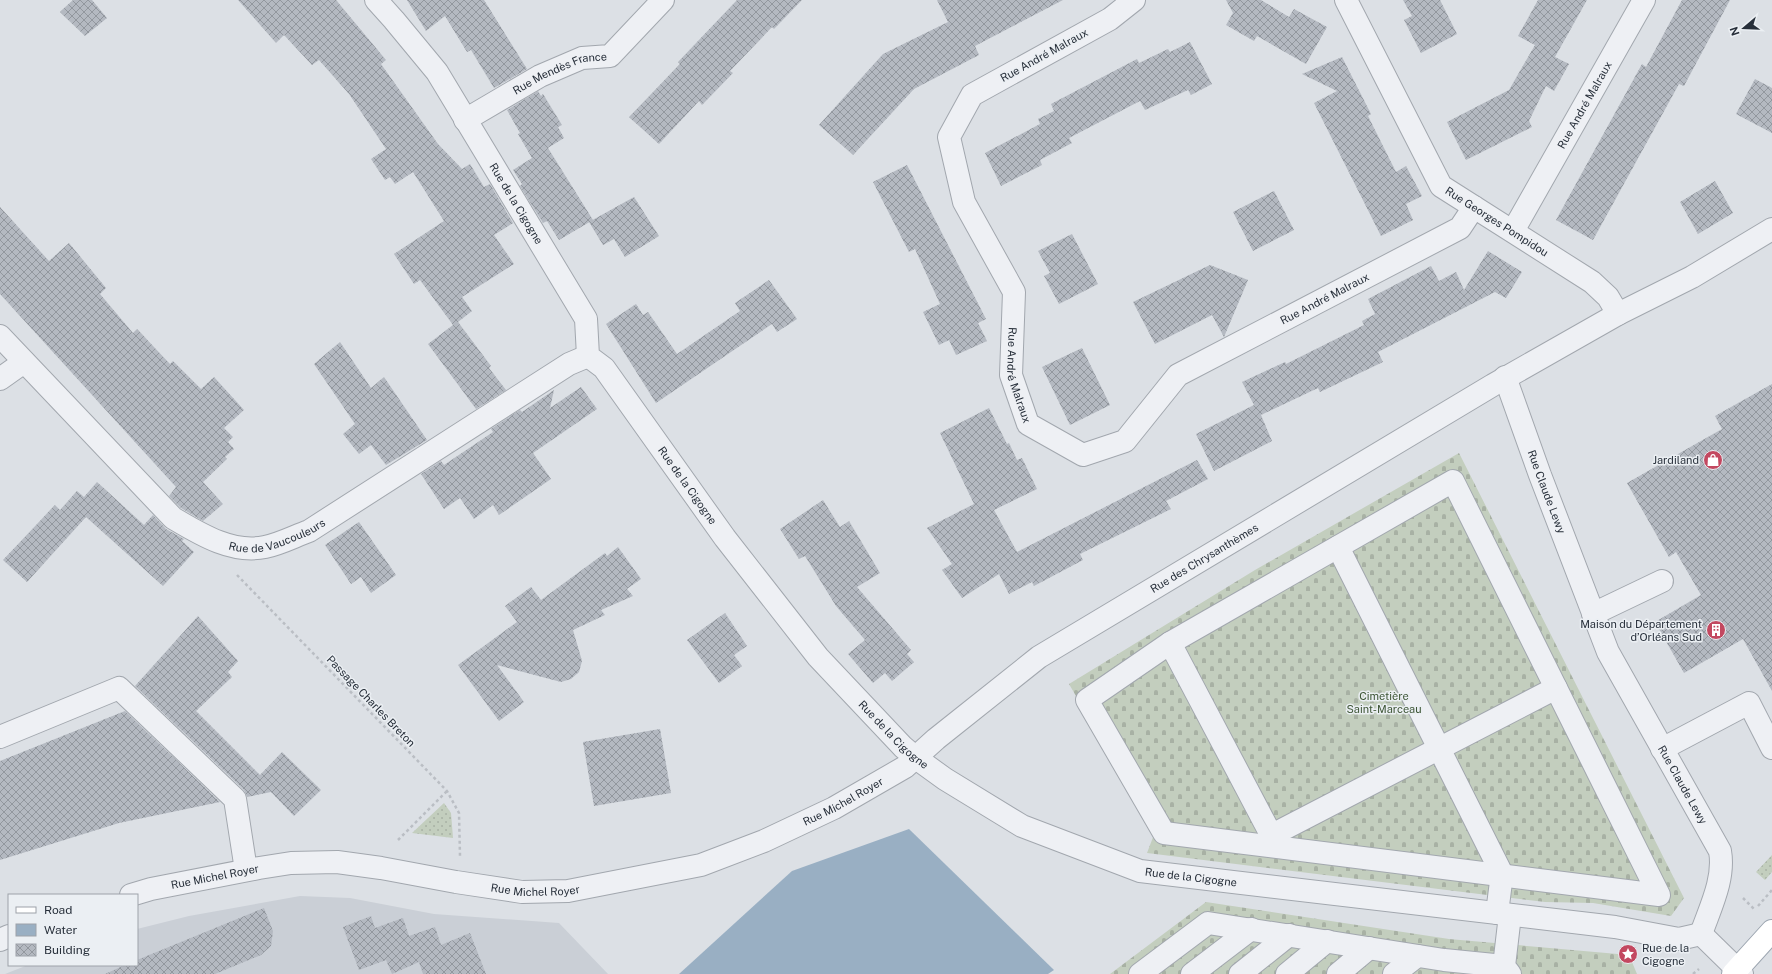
<svg xmlns="http://www.w3.org/2000/svg" width="1772" height="974" viewBox="0 0 1772 974" font-family="'Public Sans',sans-serif">
<style>
.built{fill:#cacfd6}
.grass{fill:url(#grass-dots)}
.cemetery{fill:url(#cemetery-stones)}
.water{fill:#99afc3}
.building{fill:url(#building-cross-hatch)}
.lines{fill:none;stroke-linecap:round;stroke-linejoin:round}
.minor-casing{stroke:#a2a7ae;stroke-width:24}
.major-casing{stroke:#9ca5b0;stroke-width:24}
.path{stroke:#babec4;stroke-width:2.5;stroke-dasharray:3 3;stroke-linecap:butt}
.minor{stroke:#eef0f4;stroke-width:22}
.major{stroke:#fff;stroke-width:22}
.labels{text-anchor:middle;dominant-baseline:central;stroke-width:3;stroke-linejoin:round;paint-order:stroke}
.street-label{font-size:11px;fill:#272f3a;stroke:#ebeff3}
.poi-label{font-size:11px;fill:#272f3a;stroke:#ebeff3;text-anchor:end}
.park-label{font-size:11px;fill:#3d5535;stroke:#ebeff3}
</style>
<defs>
<pattern id="grass-dots" width="8" height="8" patternUnits="userSpaceOnUse"><rect width="8" height="8" fill="#c3cebe"/><path d="M2 2h.1M6 6h.1" fill="none" stroke="#a8b1a4" stroke-width="1.8" stroke-linecap="round"/></pattern>
<pattern id="cemetery-stones" width="16" height="16" patternUnits="userSpaceOnUse"><rect width="16" height="16" fill="#c3cebe"/><path d="M2 7V4a2 2 0 0 1 4 0v3zM10 15v-3a2 2 0 0 1 4 0v3z" fill="#a8b1a4"/></pattern>
<pattern id="building-cross-hatch" width="8" height="8" patternUnits="userSpaceOnUse"><rect width="8" height="8" fill="#b4b9c1"/><path d="M0 0l8 8M0 8l8-8" fill="none" stroke="#92979e"/></pattern>
</defs>
<rect width="100%" height="100%" fill="#dce0e5"/>
<path class="built" d="M300 896 350 898 434 914 559 923 608 974H5L28 965H137V929L189 916Z"/>
<path class="grass" d="M444 803 451 813 453 838 412 833Z
M1772 855V872L1765 880 1756 872Z"/>
<path class="cemetery" d="M1459 453 1684 898 1671 916 1593 903 1545 902 1147 853 1155 832 1069 684 1255 570Z
M1206 902 1449 939 1629 955 1637 974H1110Z"/>
<path class="water" d="M909 829 1054 970 1048 974H679L792 871Z"/>
<path class="building" d="M73 0H92L107 18 85 36 60 12Z
M238 0H336L386 60 381 64 438 144 462 169 470 164 484 187 490 184 513 223 494 235 514 264 462 297 472 311 458 322 491 366 489 368 506 390 476 409 428 344 453 325 420 280 414 284 394 254 444 221 413 172 395 184 390 177 385 180 371 159 386 149 349 94 319 60 312 65 284 35 276 43Z
M407 0H484L527 69 494 88 471 50 467 52 445 16 426 31Z
M737 0H802L774 29 772 27 730 71 733 73 702 105 699 101 659 144 629 117 680 64 678 62Z
M937 0H1063L975 46 979 55 914 89 853 155 819 125 883 54 948 22Z
M1226 0H1261L1289 17 1294 9 1327 27 1306 64 1257 36 1254 41 1226 25 1233 13Z
M1403 0H1440L1457 34 1421 53 1404 20 1412 16Z
M1538 0H1587L1555 57 1569 64 1554 91 1546 86 1529 121 1532 127 1466 160 1447 122 1509 90 1535 45 1518 36Z
M1682 0H1730L1684 86 1679 84 1593 240 1556 220 1642 64 1646 67Z
M1190 42 1212 84 1191 95 1188 90 1145 110 1140 101 1069 138 1072 143 1040 160 1042 165 1001 186 985 153 1040 124 1038 119 1054 111 1051 104 1137 59 1139 63 1168 49 1170 52Z
M1342 57 1371 114 1368 116 1396 172 1406 166 1422 196 1406 204 1413 220 1381 236 1314 103 1337 91 1302 74Z
M1755 79 1772 88V133L1736 114Z
M538 91 541 96 543 94 562 125 558 127 564 138 543 151 548 148 593 220 559 240 547 221 543 223 520 186 522 184 513 170 532 158 518 134 520 133 507 110Z
M907 165 986 319 978 323 987 341 956 355 949 340 939 345 923 312 940 304 915 249 909 252 873 182Z
M1715 181 1733 213 1698 234 1680 202Z
M1274 191 1294 230 1253 251 1233 212Z
M634 197 659 236 625 257 614 239 603 245 589 222Z
M0 207 49 261 69 243 106 288 100 294 133 333 137 329 170 364 173 361 201 389 214 377 244 410 224 428 233 437 228 442 234 449 225 457 227 459 203 482 223 504 203 521 181 508 169 496 176 487 0 294Z
M1072 234 1098 284 1059 304 1044 276 1050 273 1038 251Z
M1488 251 1522 272 1506 298 1495 292 1378 352 1383 362 1320 392 1318 388 1261 415 1272 441 1214 471 1196 434 1254 405 1242 382 1285 362 1286 364 1364 325 1362 321 1375 314 1368 299 1431 266 1439 281 1456 272 1464 290Z
M1210 265 1248 280 1224 337 1212 315 1155 344 1133 302Z
M769 280 797 319 777 332 772 324 656 403 606 324 636 304 643 315 648 312 677 354 740 311 735 303Z
M340 342 371 388 384 377 427 440 386 465 371 445 359 454 343 434 355 424 314 364Z
M1082 348 1110 405 1070 425 1042 367Z
M1772 384V691L1743 639 1684 673 1655 622 1701 595 1676 552 1669 557 1627 483 1722 429 1715 416Z
M581 387 597 409 533 453 551 479 499 515 493 505 474 519 460 498 444 509 421 474 441 461 444 465 493 432 491 429 520 410 522 412 554 390 550 408Z
M989 408 1007 444 1009 443 1017 460 1022 458 1037 489 994 510 1017 552 1197 460 1208 479 1166 501 1171 509 1080 554 1083 560 1034 586 1032 582 1009 594 999 574 962 598 942 570 952 564 927 528 974 504 940 433Z
M97 482 144 525 153 515 166 529 184 539 182 541 194 552 163 586 86 517 27 582 3 560 55 505 60 510 77 491 84 497Z
M823 500 840 527 849 521 880 573 857 587 911 650 907 654 914 662 892 681 885 673 873 683 848 654 865 640 836 606 805 556 799 559 780 529Z
M359 522 396 575 371 593 361 577 351 584 325 545Z
M618 547 641 579 627 589 633 596 601 610 605 615 573 630 582 661 579 672 571 679 561 682 497 665 524 702 499 721 458 665 517 622 505 606 531 587 541 600 605 553 607 556Z
M725 613 747 646 734 655 742 666 719 683 687 640Z
M198 616 238 661 228 672 232 677 196 711 260 775 282 752 321 790 294 816 271 792 247 797 244 790 135 686Z
M125 711 220 802 119 823 0 860V761Z
M660 729 671 793 594 806 583 742Z
M264 908 273 931 271 946 261 955 215 974H105L125 965H137V960Z
M371 916 375 928 403 918 409 936 435 927 441 945 470 933 486 974H423L419 962 392 974 386 960 359 970 343 927Z"/>
<g class="lines">
<defs>
<g id="minor">
<path id="s1" d="M376 0 394 20 437 72 586 319 588 356 604 368 725 538 818 657 903 747 916 758 945 779 1022 826 1140 871 1615 927 1679 939 1701 934"/>
<path id="s2" d="M1134 0 1110 19 972 95 949 137 964 202 1014 292 1011 375 1028 424 1083 455 1125 441 1178 375 1460 228 1474 207"/>
<path id="s3" d="M1346 0 1441 186 1592 282 1608 297 1618 314"/>
<path id="s4" d="M465 120 540 76 582 58 610 56 663 0"/>
<path id="s5" d="M1513 231 1644 0"/>
<path id="s6" d="M0 336 173 518C200 534 232 554 265 547 280 544 295 536 309 531L569 364 588 356"/>
<path id="s7" d="M1505 377 1540 475 1608 652 1720 851C1725 879 1710 908 1701 934"/>
<path d="M0 379 24 362"/>
<path d="M1453 481 1659 895 1164 833 1087 700 1170 643Z"/>
<path d="M1338 547 1502 874 1497 913"/>
<path d="M1593 614 1662 581"/>
<path d="M1170 643 1277 846"/>
<path d="M0 737 119 688 235 799 246 870"/>
<path d="M1662 749 1749 703 1772 748"/>
<path d="M1272 835 1556 688"/>
<path id="s8" d="M131 895 151 889 259 868 291 863 337 862 381 868 456 882 522 892 568 891 701 865 764 841 834 808 905 767 936 739 1039 657 1493 385 1618 314 1692 277 1772 229"/>
<path d="M1510 915 1504 966 1510 974"/>
<path d="M1701 934 1742 974"/>
<path d="M0 940 9 936"/>
<path d="M1140 974 1208 923 1444 960 1504 966"/>
<path d="M1192 974 1251 929"/>
<path d="M1240 974 1289 935"/>
<path d="M1287 974 1327 941"/>
<path d="M1338 974 1369 948"/>
<path d="M1394 974 1417 956"/>
</g>
<path id="major" d="M1733 974 1772 931"/>
</defs>
<use href="#minor" class="minor-casing"/>
<use href="#major" class="major-casing"/>
<path class="path" d="M237 575 447 791 459 813 460 856
M398 840 447 791
M1743 898 1755 910
M1758 906 1772 890
M1693 974 1699 969"/>
<use href="#minor" class="minor"/>
<use href="#major" class="major"/>
</g>
<defs>
<symbol id="shop-disc" viewBox="-11 -11 22 22"><circle r="9.5" fill="#c34860" stroke="#ebeff3"/><path d="M-5-2.5h2.3a2.7 3.5 0 0 1 5.4 0H5L5.5 6h-11ZM-1.5-2.5h3a1.5 2.3 0 0 0-3 0Z" fill="#fff"/></symbol>
<symbol id="building-disc" viewBox="-11 -11 22 22"><circle r="9.5" fill="#c34860" stroke="#ebeff3"/><path d="M-4-6H4V6H1V3H-1V6H-4ZM-2.5-4.3h1.7v1.8h-1.7ZM.8-4.3h1.7v1.8H.8ZM-2.5-1h1.7V.8h-1.7ZM.8-1h1.7V.8H.8Z" fill="#fff"/></symbol>
<symbol id="sight-disc" viewBox="-11 -11 22 22"><circle r="9.5" fill="#c34860" stroke="#ebeff3"/><path d="M0-6L1.8-2.2L6-1.7L2.9 1.2L3.7 5.4L0 3.3L-3.7 5.4L-2.9 1.2L-6-1.7L-1.8-2.2Z" fill="#fff"/></symbol>
</defs>
<g fill-rule="evenodd">
<use href="#shop-disc" x="1702" y="449" width="22" height="22"/>
<use href="#building-disc" x="1705" y="619" width="22" height="22"/>
<use href="#sight-disc" x="1617" y="943" width="22" height="22"/>
</g>
<g class="labels">
<g class="street-label">
<text transform="translate(1044 55) rotate(-29)">Rue André Malraux</text>
<text stroke="none"><textPath href="#s4" startOffset="107">Rue Mendès France</textPath></text>
<text stroke="none"><textPath href="#s5" startOffset="145">Rue André Malraux</textPath></text>
<text stroke="none"><textPath href="#s1" startOffset="248">Rue de la Cigogne</textPath></text>
<text stroke="none"><textPath href="#s3" startOffset="275">Rue Georges Pompidou</textPath></text>
<text stroke="none"><textPath href="#s2" startOffset="898">Rue André Malraux</textPath></text>
<text stroke="none"><textPath href="#s2" startOffset="490">Rue André Malraux</textPath></text>
<text stroke="none"><textPath href="#s1" startOffset="584">Rue de la Cigogne</textPath></text>
<text stroke="none"><textPath href="#s7" startOffset="122">Rue Claude Lewy</textPath></text>
<text stroke="none"><textPath href="#s6" startOffset="364">Rue de Vaucouleurs</textPath></text>
<text stroke="none"><textPath href="#s8" startOffset="1171">Rue des Chrysanthèmes</textPath></text>
<text transform="translate(371 701) rotate(46)">Passage Charles Breton</text>
<text stroke="none"><textPath href="#s1" startOffset="908">Rue de la Cigogne</textPath></text>
<text stroke="none"><textPath href="#s7" startOffset="446">Rue Claude Lewy</textPath></text>
<text stroke="none"><textPath href="#s8" startOffset="734">Rue Michel Royer</textPath></text>
<text stroke="none"><textPath href="#s8" startOffset="86">Rue Michel Royer</textPath></text>
<text stroke="none"><textPath href="#s1" startOffset="1244">Rue de la Cigogne</textPath></text>
<text stroke="none"><textPath href="#s8" startOffset="410">Rue Michel Royer</textPath></text>
</g>
<g class="poi-label">
<text x="1699" y="460">Jardiland</text>
<text x="1702" y="624">Maison du Département<tspan x="1702" dy="13">d’Orléans Sud</tspan></text>
<text x="1642" y="948" text-anchor="start">Rue de la<tspan x="1642" dy="13">Cigogne</tspan></text>
</g>
<g class="park-label">
<text x="1384" y="696">Cimetière<tspan x="1384" dy="13">Saint-Marceau</tspan></text>
</g>
</g>
<rect x="8" y="894" width="130" height="72" fill="#ebeff3" stroke="#9da2a9"/>
<rect x="16" y="907" width="20" height="6" fill="#ffffff" stroke="#9da2a9"/>
<text x="44" y="914" font-size="12" fill="#272f3a">Road</text>
<rect x="16" y="924" width="20" height="12" fill="#99afc3" stroke="#9da2a9"/>
<text x="44" y="934" font-size="12" fill="#272f3a">Water</text>
<rect x="16" y="944" width="20" height="12" fill="url(#building-cross-hatch)" stroke="#9da2a9"/>
<text x="44" y="954" font-size="12" fill="#272f3a">Building</text>
<g transform="translate(1744 28) rotate(251)" stroke="#ebeff3" stroke-width="3" paint-order="stroke">
<path d="M0-3L7 15L0 10L-7 15Z" fill="#272f3a"/>
<text y="-6" font-size="11" font-weight="bold" text-anchor="middle" fill="#272f3a">N</text>
</g>
</svg>
